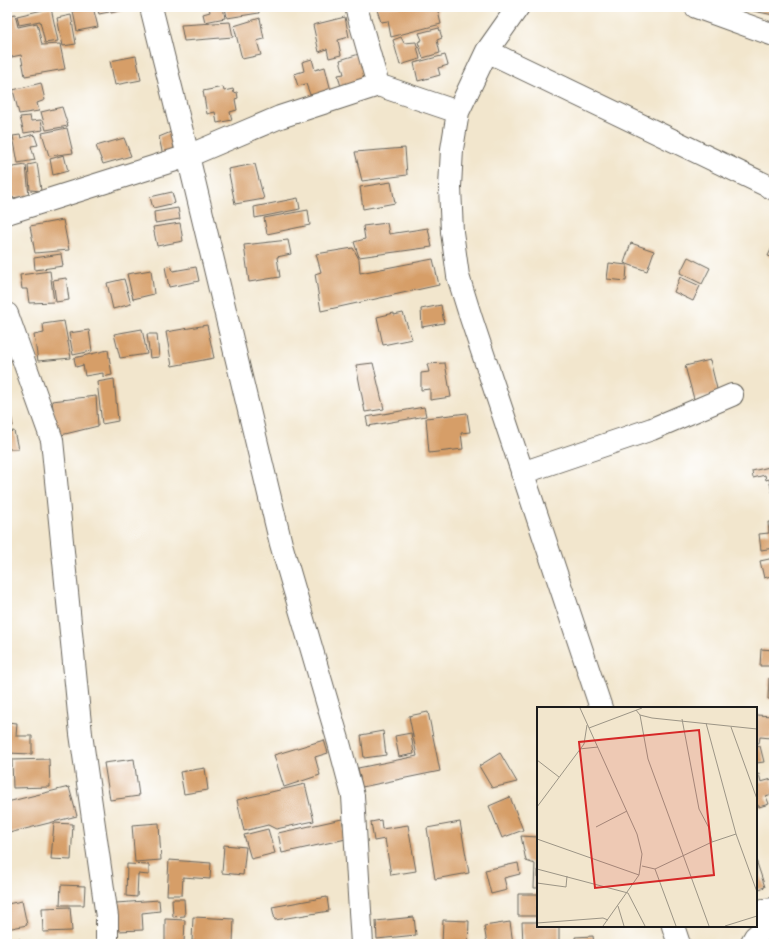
<svg xmlns="http://www.w3.org/2000/svg" width="781" height="951" font-family="'Shantell Sans',sans-serif">
  <style>
    .building { fill: #d69e67 }
    .lines { fill: none; stroke-linecap: round; stroke-linejoin: round }
    .minor-casing { stroke: #67635a; stroke-width: 24 }
    .minor { stroke: #fff; stroke-width: 22 }
    .inset-road { fill: none; stroke: #9c9586; stroke-width: 1 }
    .view { fill: #d62828; fill-opacity: 0.15; stroke: #d62828; stroke-width: 2 }
    .inset-edge { fill: none; stroke: #1c1c1c; stroke-width: 2 }
  </style>
  <rect width="100%" height="100%" fill="#fff"/>
  <filter id="ink" filterUnits="userSpaceOnUse"><feTurbulence type="fractalNoise" baseFrequency=".025" numOctaves="2"/><feDisplacementMap in="SourceGraphic" scale="8" xChannelSelector="R" yChannelSelector="G"/><feConvolveMatrix kernelMatrix="1 2 1 2 8 2 1 2 1" color-interpolation-filters="sRGB"/></filter>
  <filter id="wash" filterUnits="userSpaceOnUse"><feTurbulence type="fractalNoise" baseFrequency=".012" numOctaves="4" result="noise"/><feDisplacementMap in="SourceGraphic" scale="16" xChannelSelector="R" yChannelSelector="G"/><feGaussianBlur stdDeviation="0.9" result="paint"/><feColorMatrix in="noise" values="0 0 0 0 0 0 0 0 0 0 0 0 0 0 0 0 0 1.4 0 .05"/><feComposite in="paint" operator="in"/></filter>
  <g filter="url(#wash)">
    <rect width="100%" height="100%" fill="#f2e6cd"/>
    <g id="blocks">
      <path class="building" d="M72,7H93L98,27L77,31Z
        M97,7H108L109,12L99,14Z
        M110,7H127V9L111,13Z
        M209,7H223L225,18L205,22L203,14L210,12Z
        M225,7H258L259,13L227,18Z
        M376,7H437L441,24L391,37L388,21L381,22Z
        M754,7H774V15L753,11Z
        M51,8L58,41L45,43L40,21L19,25L17,16Z
        M15,14L18,27L37,23L42,45L60,44L65,69L25,76L21,55L7,58V16Z
        M71,15L76,44L63,46L57,18Z
        M345,17L349,37L338,40L341,55L329,58L327,49L319,52L313,25Z
        M260,18L264,39L257,41L261,55L242,59L234,26Z
        M230,22L233,37L184,41L181,25Z
        M439,28L442,38L437,40L440,53L423,58L418,42L422,40L419,33Z
        M401,37L404,43L416,42L420,59L400,65L393,40Z
        M359,54L365,80L341,87L338,75L344,74L340,60Z
        M445,55L448,65L438,68L440,75L418,81L414,63Z
        M136,56L141,80L115,85L110,61Z
        M312,59L315,70L325,67L331,91L311,97L306,84L298,86L294,74L304,71L302,62Z
        M41,83L45,100L37,103L39,111L19,114L13,90Z
        M223,87L224,91L233,89L234,93L237,92L238,98L235,99L237,110L230,112L232,120L217,123L215,112L207,114L203,91Z
        M62,107L68,126L46,130L41,112Z
        M30,116L31,121L41,120L43,130L24,133L20,117Z
        M67,128L73,153L49,156L42,133Z
        M171,132L175,153L163,156L159,137Z
        M34,134L38,145L31,146L35,160L18,163L13,136L20,135L21,138Z
        M124,138L131,156L103,164L96,146Z
        M405,148L407,175L362,181L355,152Z
        M64,155L68,171L53,175L50,159Z
        M37,163L40,183L41,191L30,190L28,165Z
        M255,164L264,199L235,204L228,169Z
        M26,165L29,196L11,198L7,179V168Z
        M391,182L395,203L363,209L360,187Z
        M172,192L175,203L153,208L150,197Z
        M298,198L300,209L255,218L254,207Z
        M178,208L180,219L155,223L154,212Z
        M308,210L310,225L267,234L264,218Z
        M63,220L69,250L35,253L30,226Z
        M180,223L183,241L157,246L153,227Z
        M387,223L389,234L428,228L432,247L359,257L354,242L365,239L363,226Z
        M288,240L291,254L277,257L280,277L249,282L244,245Z
        M631,243L654,251L647,271L624,263Z
        M774,243V258L768,256Z
        M353,248L359,259L360,273L433,259L439,285L321,311L315,274L321,272L316,254Z
        M61,254L63,266L35,270L34,258Z
        M688,257L710,268L702,284L680,273Z
        M609,263L627,265L626,281L607,279Z
        M171,265L173,271L196,267L199,281L169,287L165,267Z
        M151,270L154,294L133,299L127,274Z
        M50,271L54,302L29,303L27,289H22L20,275Z
        M680,277L700,286L693,301L674,292Z
        M66,278L69,300L56,302L53,280Z
        M124,279L131,304L113,309L107,283Z
        M441,305L444,323L422,327L421,309Z
        M394,313V315L403,313L412,339L383,345L377,317Z
        M64,321L71,358L38,361L34,335L44,333L43,324Z
        M207,325L214,358L172,366L166,332Z
        M142,329L147,354L120,358L114,334Z
        M89,330L92,351L73,355L69,333Z
        M147,334H157L159,357L150,358Z
        M108,350L112,375L103,377V373L85,376L83,365L76,367L74,358Z
        M710,360L718,393L694,399L685,366Z
        M373,363L384,409L365,412L356,365Z
        M445,363L451,397L430,400V389L421,390V373L429,372L427,364Z
        M114,379L118,421L102,424L97,382Z
        M96,396L98,426L57,436L52,401Z
        M424,407L426,416L368,426L366,417Z
        M7,409H10L13,426L7,427Z
        M467,413L470,432L461,433L463,449L429,453L426,418Z
        M14,431L18,449H7V432Z
        M774,466V491L772,492L769,479L766,480L765,475L753,478L752,471Z
        M768,522H774V548L761,550L759,534L769,533Z
        M774,558V575L764,578L760,561Z
        M761,649L774,650V661H771L770,666H760Z
        M769,678L774,679V699H768Z
        M428,712L440,771L362,787L358,768L417,756L409,716Z
        M756,715L773,716L774,719V732H771V738L760,737L759,743H756Z
        M7,722L17,723L16,736H32V754L7,753Z
        M383,731L386,755L364,758L361,735Z
        M411,733L414,754L399,757L395,736Z
        M324,740L328,753L315,757L320,775L284,787L274,755Z
        M760,746L764,762L756,763V747Z
        M500,753L517,782L492,788L479,766Z
        M49,759L50,787L13,788L12,760Z
        M134,759L139,796L110,800L104,763Z
        M205,768L208,790L184,794L180,772Z
        M759,774L761,782L772,779L774,787V793L766,796L769,804L759,807L758,805H756V775Z
        M305,784L314,821L276,829L268,825L244,831L237,800Z
        M69,787L77,816L9,833L7,823V802Z
        M510,797L523,830L502,838L489,806Z
        M342,819L346,839L282,853L278,833Z
        M381,820L382,829L408,825L416,871L391,875L385,839L374,841L371,822Z
        M460,822L469,873L435,879L427,828Z
        M54,823L73,824L71,860L51,859Z
        M159,823L161,860L135,862L132,825Z
        M268,829L275,853L251,859L244,835Z
        M521,836L538,837V888H534L535,864L526,861Z
        M224,845L246,847L243,875L222,873Z
        M169,860L211,863L210,879L183,877L182,895H167Z
        M756,860L765,887L756,890Z
        M518,863L520,874L504,878L507,890L491,894L485,870Z
        M127,864L149,865V875L138,874L137,897L126,896Z
        M61,885L85,886L84,905H60Z
        M518,894H538V916H518Z
        M327,897L329,911L275,920L272,907Z
        M172,899H184L185,916L173,917Z
        M159,900L160,911L142,913L143,930L118,931L116,903Z
        M22,901L27,925L7,929V904Z
        M70,907L72,931L43,932L42,908Z
        M193,917L234,919L233,943L192,941Z
        M414,917L416,935L377,939L376,921Z
        M165,919L185,920L184,943L165,942Z
        M443,920L469,921L468,944H442Z
        M510,922L513,944H487L484,926Z
        M522,922H538V926H559V944H523Z
        M593,936L594,944H576L575,937Z
        M20,939L21,944H7V940Z"/>
    </g>
  </g>
  <g filter="url(#ink)">
    <use href="#blocks" fill-opacity="0" stroke="#67635a" stroke-width="1"/>
    <g class="lines">
      <defs>
        <path id="minor" d="M151,7L188,156L281,544L339,743L353,796L362,944
          M356,7L378,85
          M518,7L487,51L458,112L452,149L450,187L452,232L458,276L471,318L601,708
          M696,7L774,35
          M487,51L774,189
          M7,213L188,156L280,117L378,85L458,112
          M7,314L52,440L81,734L107,917V944
          M522,473L652,429L732,395
          M756,911L774,909
          M673,926L679,944
          M751,944L755,937L774,920"/>
      </defs>
      <use href="#minor" class="minor-casing"/>
      <use href="#minor" class="minor"/>
    </g>
  </g>
  <g transform="translate(537 707)">
    <rect width="220" height="220" fill="#f2e6cd"/>
    <path class="inset-road" d="M43,1L100,127L105,147L102,168L66,219M99,3L103,8L115,11L220,22M103,8L111,52L172,219M145,12L162,102L172,121L175,135M169,16L199,127L220,185M194,20L220,92M52,21L105,1M42,42L61,40M0,53L22,70M0,100L47,37L50,18M59,120L90,104M0,132L102,168M105,159L118,162L175,135L199,127M0,162L91,186L108,219M118,162L139,219M0,176L29,180L30,169M81,199L87,219M0,216L66,211L71,213M188,219L220,209"/>
    <path class="view" d="M162,23L177,168L58,181L42,35Z"/>
    <rect width="220" height="220" class="inset-edge"/>
  </g>
  <rect width="781" height="951" fill="none" stroke="#fff" stroke-width="24"/>
</svg>
